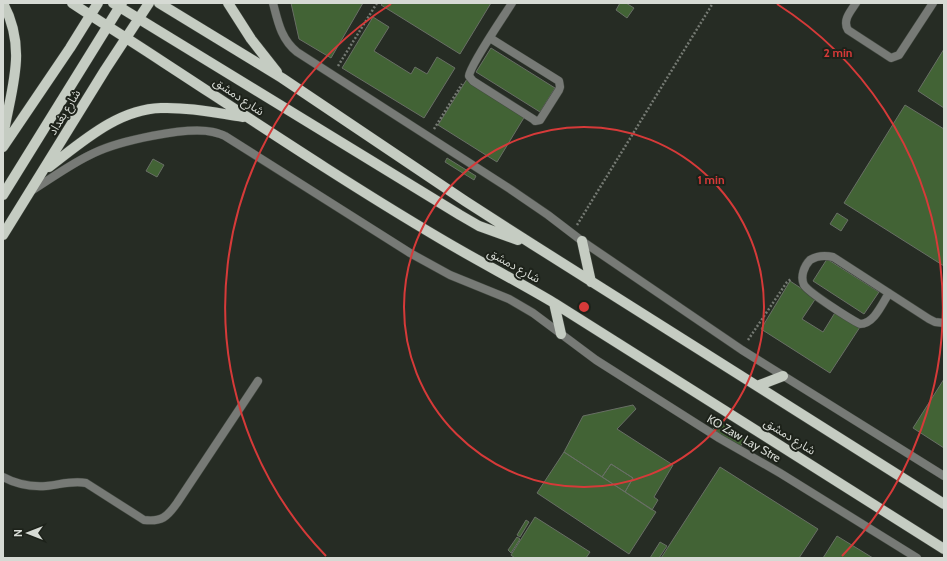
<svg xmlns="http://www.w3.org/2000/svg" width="947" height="561" font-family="Cabin,'Noto Sans Arabic',sans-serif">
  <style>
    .building { fill: #426335; stroke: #686f65 }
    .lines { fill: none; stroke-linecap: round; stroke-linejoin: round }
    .lane-casing { stroke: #424840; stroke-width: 9 }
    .street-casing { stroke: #424840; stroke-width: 9 }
    .primary-casing { stroke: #424840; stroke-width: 11 }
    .path { stroke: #757a73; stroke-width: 2.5; stroke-dasharray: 2 2; stroke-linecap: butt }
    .lane { stroke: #777a76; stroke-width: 8 }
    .street { stroke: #777a76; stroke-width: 8 }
    .primary { stroke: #c5ccc2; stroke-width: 10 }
    .ring { fill: none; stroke: #d63a39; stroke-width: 2 }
    .labels { text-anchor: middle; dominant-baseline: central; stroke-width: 4; stroke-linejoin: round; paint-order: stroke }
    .street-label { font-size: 12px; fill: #d6dad4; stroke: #1d221a }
    .centre { fill: #d63a39; stroke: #1d221a; stroke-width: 2 }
    .ring-label { font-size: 12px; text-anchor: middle; font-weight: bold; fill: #d63a39; stroke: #1d221a; stroke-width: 4; stroke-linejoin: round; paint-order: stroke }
  </style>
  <rect width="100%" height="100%" fill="#262c24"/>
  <path class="building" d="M291,3H363L331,58L299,39Z
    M383,3H491L460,54L381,5Z
    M620,3H626L634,8L627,18L616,10Z
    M373,17L389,27L374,51L411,74L415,67L427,74L437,57L455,68L424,118L342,68Z
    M491,48L555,88L540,112L476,72Z
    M944,49V108L918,91Z
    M467,79L525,116L497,162L438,125Z
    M905,105L944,129V266L844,203Z
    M447,158L476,176L474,180L445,162Z
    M153,159L164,165L157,177L146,171Z
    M837,213L848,220L841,231L830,224Z
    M827,259L879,292L864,314L813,281Z
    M790,281L816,298L802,319L823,332L836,311L860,327L830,373L761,329Z
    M944,379V448L913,428Z
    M633,405L636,409L617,429L673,465L654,497L658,500L652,510L625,492L633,478L611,464L602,477L564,452L583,416Z
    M719,421L745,439L740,447L713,429Z
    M564,452L656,512L629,554L537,493Z
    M611,464L633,478L625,492L602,477Z
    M720,467L818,529L799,558H661Z
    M535,517L590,552L586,558H515L511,555Z
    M526,520L529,522L520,537L517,535Z
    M837,536L873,558H823Z
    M517,537L520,539L511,553L508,550Z
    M660,542L667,546L659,558H650Z"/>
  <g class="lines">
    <defs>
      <path id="lane" d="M856,3C851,11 842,20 848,30L891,58L899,55L933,3
        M490,38L559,81L560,87L559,90L540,120L535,121L533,119L473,81L469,76C470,65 504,16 512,3
        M889,293C882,304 874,324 860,324C850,319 809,293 804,285C800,277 804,266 810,260C818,255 825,255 833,257L929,319L935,322L944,323
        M3,477C16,484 31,487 46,486C59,485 72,480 86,483L144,520C162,522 167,517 177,503L258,381"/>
      <path id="street" d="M273,3C278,22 281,39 297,52L510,189L548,215L582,241L742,350L944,476
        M31,191C52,178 72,163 94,153C119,141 186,126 213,132C217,133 221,134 225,136L410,253L450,275L509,299L533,313L596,360L719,438L780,473L917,558"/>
      <path id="primary" d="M72,3C102,23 133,42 163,62C255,122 346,183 441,239C478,261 517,281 554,303L944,549
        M113,3L460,215L479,226L518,240
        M159,3L282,78L465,201L532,244L944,504
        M228,3L251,39L277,72
        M3,137C11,88 28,50 3,3
        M3,147L70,48L98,3
        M49,167C82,142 118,109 161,108C189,107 216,113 243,117
        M3,195L122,3
        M3,235L105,70L149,3
        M582,241L591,282
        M554,303L561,334
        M757,386L783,376"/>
    </defs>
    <use href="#lane" class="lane-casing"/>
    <use href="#street" class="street-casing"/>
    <use href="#primary" class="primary-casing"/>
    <path class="path" d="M338,66L377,3
      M434,129L462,84
      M577,225L713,3
      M748,340L787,282L791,279"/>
    <use href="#lane" class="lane"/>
    <use href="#street" class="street"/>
    <use href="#primary" class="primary"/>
  </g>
  <g class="ring">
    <circle cx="584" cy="307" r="180"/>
    <path d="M326 556A359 359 0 0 1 391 4M777 4A359 359 0 0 1 842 556"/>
  </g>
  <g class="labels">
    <g class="street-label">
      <text transform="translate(239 96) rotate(34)">شارع دمشق</text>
      <text transform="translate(64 112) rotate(-59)">شارع بغداد</text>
      <text transform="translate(514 265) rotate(29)">شارع دمشق</text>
      <text transform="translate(790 436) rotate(32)">شارع دمشق</text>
      <text transform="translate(744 438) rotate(30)">KO Zaw Lay Stre</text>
    </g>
  </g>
  <circle cx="584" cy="307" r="6" class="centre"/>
  <g class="ring-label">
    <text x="838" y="57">2 min</text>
    <text x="711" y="184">1 min</text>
  </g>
  <rect width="947" height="561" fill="none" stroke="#d6dad4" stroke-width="8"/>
  <g transform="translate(28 533) rotate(270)" stroke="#1d221a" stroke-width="3" paint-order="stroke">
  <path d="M0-3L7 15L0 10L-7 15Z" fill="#d6dad4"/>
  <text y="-6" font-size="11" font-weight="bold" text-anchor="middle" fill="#d6dad4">N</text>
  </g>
</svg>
